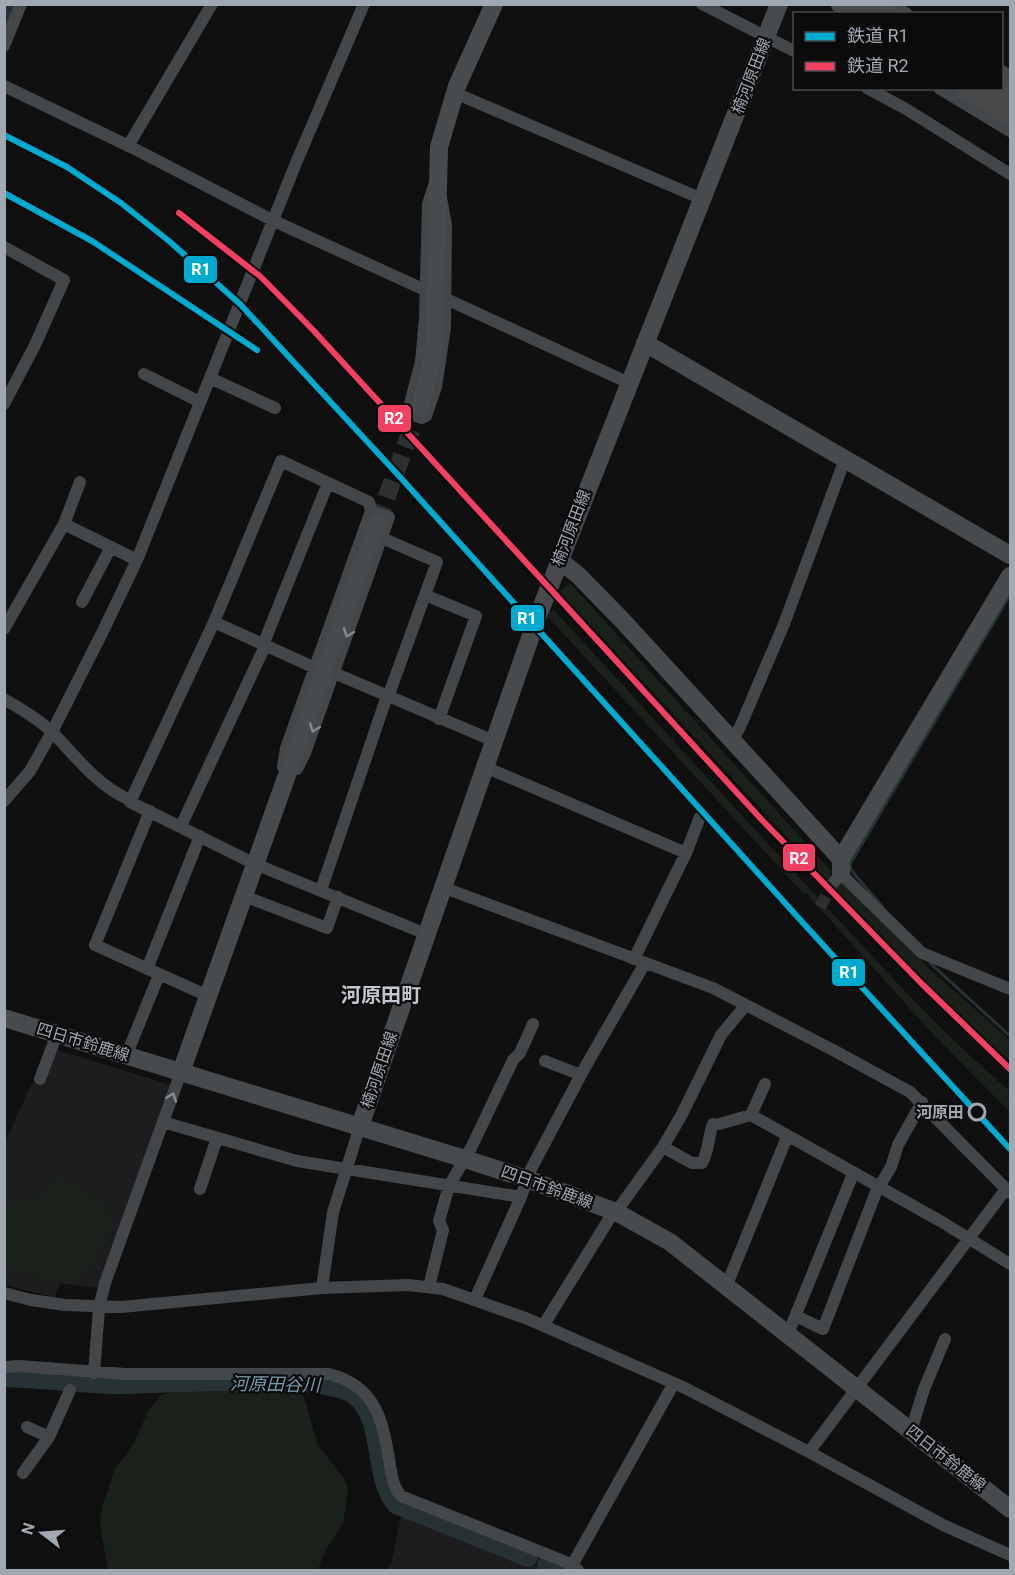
<svg xmlns="http://www.w3.org/2000/svg" width="1015" height="1575" font-family="Roboto,'Noto Sans JP',sans-serif">
  <style>
    .built { fill: #1d1d1f }
    .green { fill: #1a211a }
    .lines { fill: none; stroke-linecap: round; stroke-linejoin: round }
    .stream { stroke: #273235; stroke-width: 3 }
    .river { stroke: #273235; stroke-width: 20 }
    .street-tunnel { stroke: #2d2f30; stroke-width: 12; stroke-dasharray: 12 6; stroke-linecap: butt }
    .secondary-tunnel { stroke: #2d2f30; stroke-width: 18; stroke-dasharray: 18 9; stroke-linecap: butt }
    .street { stroke: #444749; stroke-width: 12 }
    .secondary { stroke: #484b4d; stroke-width: 18 }
    .highway { stroke: #47494a; stroke-width: 22 }
    .rail-1-casing { stroke: #0b0b0c; stroke-width: 10 }
    .rail-2-casing { stroke: #0b0b0c; stroke-width: 10 }
    .rail-1 { stroke: #00a9ce; stroke-width: 6 }
    .rail-2 { stroke: #f24062; stroke-width: 6 }
    .oneway { stroke: #848c92 }
    .stop-dot { fill: #0b0b0c; stroke: #a0a9b2; stroke-width: 3 }
    .labels { text-anchor: middle; dominant-baseline: central; stroke-width: 4.5; stroke-linejoin: round; paint-order: stroke }
    .street-label { font-size: 16px; fill: #a0a9b2; stroke: #0b0b0c }
    .stop-label { font-size: 16px; font-weight: bold; fill: #a0a9b2; stroke: #0b0b0c; text-anchor: end }
    .water-label { font-size: 18px; font-style: italic; fill: #769eaf; stroke: #0b0b0c }
    .quarter-label { font-size: 20px; font-weight: bold; fill: #c1c7ce; stroke: #0b0b0c }
    .line-badge { stroke: #0b0b0c; stroke-width: 2 }
    .badge-label { font-size: 16px; text-anchor: middle; font-weight: bold; fill: #fff }
  </style>
  <rect width="100%" height="100%" fill="#101010"/>
  <path class="built" d="M57,1050L171,1085L97,1288L60,1283L55,1298L5,1285V1142L32,1083L40,1085Z
    M402,1513L411,1515L480,1542L547,1570H387L391,1564Z"/>
  <path class="green" d="M570,583L831,871L830,875L835,880H840L934,973L1010,1040V1061L928,986L833,887L559,591Z
    M553,609C644,708 733,807 824,904C884,969 943,1035 1010,1091V1112L930,1031L817,905L806,893L804,894L547,616Z
    M57,1175L105,1202L113,1220L101,1253L76,1279L52,1281L5,1269V1203L21,1199L36,1202L40,1190Z
    M268,1380L291,1387L304,1397L318,1445L345,1480L348,1489L343,1523L324,1553L318,1570H108L100,1524L102,1507L115,1469L133,1445L148,1411L162,1394Z"/>
  <g class="lines">
    <path class="stream" d="M883,907L855,875L851,870L850,864L1010,595
      M930,963L1010,1036"/>
    <path class="river" d="M4,26L13,4
      M4,1377C41,1378 78,1383 114,1384C163,1385 321,1370 355,1395C386,1419 372,1473 396,1504L528,1557
      M547,1565L560,1570"/>
    <path class="street-tunnel" d="M820,907L834,882"/>
    <path class="secondary-tunnel" d="M377,523L420,407"/>
    <path class="street" d="M702,4L794,51
      M892,4L907,14
      M4,46L21,4
      M1002,71L1010,76
      M4,86L133,148L274,221L425,290
      M867,88L906,109L1010,174
      M939,88L1010,131
      M455,93L702,199
      M128,146L212,4
      M437,176L446,225L445,327L436,387L426,416L422,418L409,414L408,411L421,362L425,318L428,204Z
      M4,247L64,280L35,345L4,404
      M444,298L629,383
      M144,374L200,402
      M210,378L275,408
      M64,524L137,560
      M382,538L437,562L425,595L476,616L439,719
      M82,602L111,547
      M214,622L315,668
      M4,629L64,524L80,482
      M263,645L328,483
      M334,673L494,741
      M388,697L425,595
      M4,699C21,709 40,720 54,734C78,759 98,786 130,800
      M732,741L740,727L784,624L845,459
      M283,767L286,748L371,511
      M485,767L686,853
      M297,769L305,753L389,517L371,511L369,502L281,461L214,622L130,802L255,864L426,934
      M4,801L30,771L52,732L104,629L137,560L296,163L364,4
      M150,811L95,945L208,996
      M181,826L265,646
      M834,882L841,874L922,953L1010,989
      M442,887L713,988L833,1050L910,1092L1010,1193
      M321,890L387,696
      M244,896L327,928L338,897
      M634,959L686,853L700,817
      M147,969L200,836
      M126,1056L159,975
      M545,1061L581,1075
      M40,1079L57,1034
      M751,1115L765,1084
      M163,1122L297,1161L521,1197L530,1171L584,1069L645,963
      M719,1124L751,1115L942,1222L1010,1264
      M663,1147L692,1163H702C709,1151 708,1137 713,1124
      M879,1187L891,1167L898,1145L922,1102
      M200,1189L217,1138
      M616,1212L663,1147L681,1116L721,1035L745,1006
      M429,1287L443,1230L439,1221L449,1186L472,1146L513,1060L520,1053L533,1024
      M726,1287L787,1137
      M322,1288L333,1212L360,1126
      M4,1293L31,1300L65,1305L121,1307L322,1288L408,1285L443,1289L528,1319L685,1388L809,1452L943,1525L1010,1555
      M475,1299L521,1197
      M796,1316L823,1329L878,1187
      M543,1326L614,1211
      M788,1334L853,1174
      M4,1367L19,1366L125,1374H329C377,1386 383,1422 390,1465C392,1476 393,1487 401,1496L566,1562L578,1570
      M94,1373L99,1308L105,1283L181,1072
      M27,1427L49,1437
      M911,1431L924,1389L945,1339
      M809,1452L1006,1189
      M23,1473L49,1437L70,1390
      M573,1570L575,1560L674,1383"/>
    <path class="secondary" d="M645,343L1010,555
      M420,407L434,351L439,147L457,86L494,4
      M559,560L578,575L622,620L841,859V874
      M841,859L1010,576
      M4,1018L465,1159L527,1179L616,1212L670,1242L1010,1509
      M181,1072L377,523
      M360,1126L536,621L779,4"/>
    <path class="highway" d="M842,4L855,14
      M873,4L886,14
      M966,88L1010,114
      M1000,88L1010,94"/>
    <defs>
      <path id="rail-1" d="M4,135L67,167L121,203L169,241L240,304L400,477L804,924L1010,1149
        M4,193L92,241L257,350"/>
      <path id="rail-2" d="M179,213L261,277L314,331L761,819L922,984L1010,1069"/>
    </defs>
    <use href="#rail-1" class="rail-1-casing"/>
    <use href="#rail-2" class="rail-2-casing"/>
    <use href="#rail-1" class="rail-1"/>
    <use href="#rail-2" class="rail-2"/>
  </g>
  <defs><path id="oneway-chevron" d="M-2-3.5L2.5 0L-2 3.5" fill="none" stroke-width="1.6" stroke-linecap="round" stroke-linejoin="round" transform="scale(1.5)"/></defs>
  <g class="oneway">
    <use href="#oneway-chevron" transform="translate(348 633) rotate(110)"/>
    <use href="#oneway-chevron" transform="translate(314 728) rotate(110)"/>
    <use href="#oneway-chevron" transform="translate(172 1097) rotate(-70)"/>
  </g>
  <circle class="stop-dot" cx="977" cy="1112" r="8"/>
  <g class="labels">
    <g class="street-label">
      <text transform="translate(751 76) rotate(-69)">楠河原田線</text>
      <text transform="translate(571 528) rotate(-69)">楠河原田線</text>
      <text transform="translate(83 1042) rotate(17)">四日市鈴鹿線</text>
      <text transform="translate(379 1070) rotate(-71)">楠河原田線</text>
      <text transform="translate(547 1187) rotate(20)">四日市鈴鹿線</text>
      <text transform="translate(946 1458) rotate(38)">四日市鈴鹿線</text>
    </g>
    <g class="stop-label">
      <text x="964" y="1112">河原田</text>
    </g>
    <g class="water-label">
      <text transform="translate(275 1384) rotate(1)">河原田谷川</text>
    </g>
    <g class="quarter-label">
      <text x="381" y="995">河原田町</text>
    </g>
  </g>
  <g class="line-badge">
    <rect x="183" y="255" width="35" height="29" rx="6" fill="#00a9ce"/>
    <rect x="377" y="404" width="35" height="29" rx="6" fill="#f24062"/>
    <rect x="510" y="604" width="35" height="28" rx="6" fill="#00a9ce"/>
    <rect x="782" y="843" width="34" height="29" rx="6" fill="#f24062"/>
    <rect x="831" y="958" width="35" height="29" rx="6" fill="#00a9ce"/>
  </g>
  <g class="badge-label">
    <text x="201" y="275">R1</text>
    <text x="394" y="424">R2</text>
    <text x="527" y="624">R1</text>
    <text x="799" y="864">R2</text>
    <text x="849" y="978">R1</text>
  </g>
  <rect width="1015" height="1575" fill="none" stroke="#a0a9b2" stroke-width="12"/>
  <rect x="793" y="12" width="210" height="78" fill="#0b0b0c" stroke="#474a4e" stroke-width="1.5"/>
  <rect x="805" y="32" width="30" height="9" fill="#00a9ce" stroke="#474a4e" stroke-width="1.5"/>
  <text x="847" y="42" font-size="18" fill="#a0a9b2">鉄道 R1</text>
  <rect x="805" y="62" width="30" height="9" fill="#f24062" stroke="#474a4e" stroke-width="1.5"/>
  <text x="847" y="72" font-size="18" fill="#a0a9b2">鉄道 R2</text>
  <g transform="translate(42 1533) rotate(287)" stroke="#0b0b0c" stroke-width="4.5" paint-order="stroke">
  <path d="M0-4.5L10 22L0 15L-10 22Z" fill="#a0a9b2"/>
  <text y="-9" font-size="16" font-weight="bold" text-anchor="middle" fill="#a0a9b2">N</text>
  </g>
</svg>
